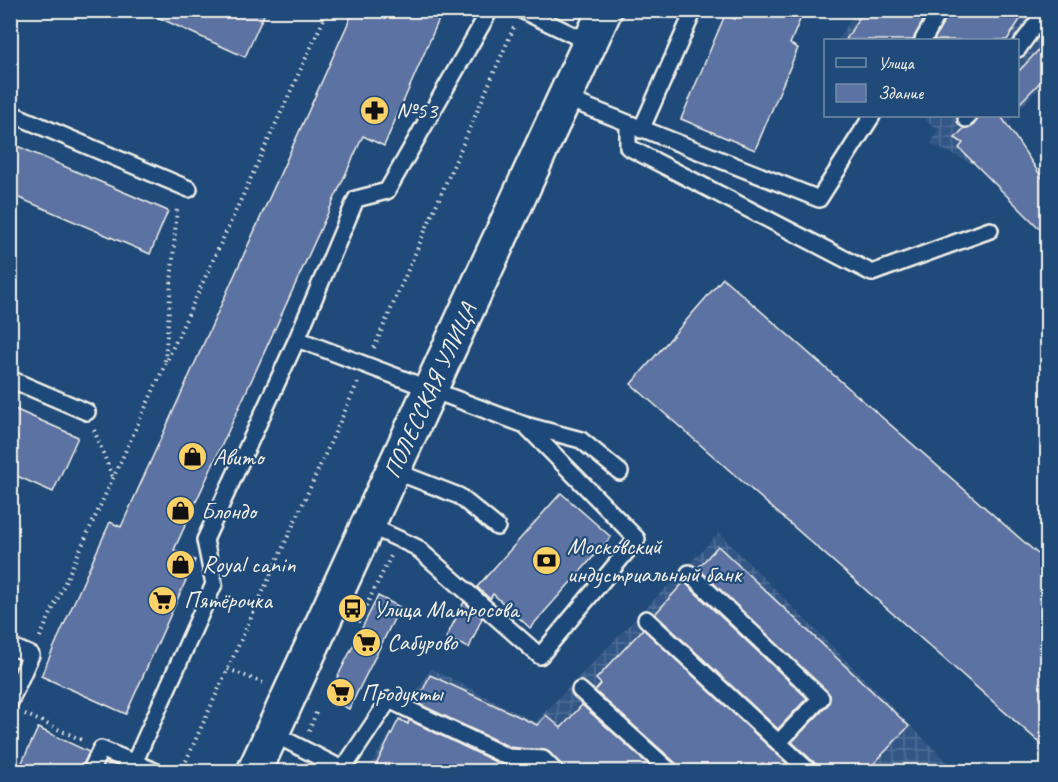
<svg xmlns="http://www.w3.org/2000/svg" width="1058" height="782" font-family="Caveat,sans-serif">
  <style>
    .industrial { fill: url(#industrial-grid) }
    .building { fill: #5c72a2; stroke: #f4f1e8; stroke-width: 1.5 }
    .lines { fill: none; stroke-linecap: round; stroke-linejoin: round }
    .service-casing { stroke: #f4f1e8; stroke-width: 20 }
    .tertiary-casing { stroke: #f4f1e8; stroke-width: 38 }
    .path { stroke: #f4f1e8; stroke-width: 4; stroke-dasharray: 1.5 4.5; stroke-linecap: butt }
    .service { stroke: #1f4a7a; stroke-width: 15 }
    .tertiary { stroke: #1f4a7a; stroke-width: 33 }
    .labels { text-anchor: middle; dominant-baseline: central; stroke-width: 4.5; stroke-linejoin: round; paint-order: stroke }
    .poi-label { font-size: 24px; fill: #f4f1e8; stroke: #1f4a7a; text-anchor: start }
    .street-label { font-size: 24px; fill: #f4f1e8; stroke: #1f4a7a }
  </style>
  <defs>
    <pattern id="industrial-grid" width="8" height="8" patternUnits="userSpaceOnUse" patternTransform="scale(1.5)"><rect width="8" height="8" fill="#315686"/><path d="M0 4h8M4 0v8" fill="none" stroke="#4f6f97"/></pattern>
  </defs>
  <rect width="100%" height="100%" fill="#1f4a7a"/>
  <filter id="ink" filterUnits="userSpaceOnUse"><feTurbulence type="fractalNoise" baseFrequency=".0167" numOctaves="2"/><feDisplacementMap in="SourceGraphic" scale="12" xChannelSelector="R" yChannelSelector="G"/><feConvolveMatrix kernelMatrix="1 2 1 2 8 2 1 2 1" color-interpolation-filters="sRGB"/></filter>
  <g filter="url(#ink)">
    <path class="industrial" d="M856,11H1047V79L1018,111V40H838Z
      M920,116H1013L975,165L931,144L938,129Z
      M719,533L956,771L366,772L431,668L535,722Z"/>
    <path class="building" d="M142,10H266L245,57Z
      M354,10H443L384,146L363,136L174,550L195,560L126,714L41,676L110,522L121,527Z
      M738,10H804L790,44L798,48L755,150L681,119L725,15L735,19Z
      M863,10H929L913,40H846Z
      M950,10H1026L1007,40H934Z
      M1047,41V75L1017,106V73Z
      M978,116H1001L1047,185V236L959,148L963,143L955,138L964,128L973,126Z
      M10,143L168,211L150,254L10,194Z
      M723,278L1047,562V749L631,384Z
      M10,407L78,437L53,492L10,473Z
      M561,493L611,537L530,628L493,594L490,599L477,587Z
      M718,546L909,726L867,771H819L817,765L792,742L828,705L830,695L698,568Z
      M684,582L807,698L778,729L655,614Z
      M378,596L400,607L349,709L327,698Z
      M464,602L482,618L469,648L446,638Z
      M643,629L795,771H680L678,765L595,691L601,684L596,679Z
      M430,675L537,725L546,715L561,728L582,705L656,771H566L549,752L510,747L417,703Z
      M399,719L408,724L409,720L504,766L539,769L542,771H373Z
      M38,728L89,752L80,771H18Z
      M106,762L130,771H101Z"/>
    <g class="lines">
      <defs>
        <path id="service" d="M521,10L590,43
          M923,40L940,10
          M1018,49L1046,10
          M565,98L819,199L872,116
          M10,113L189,189
          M966,119L969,116
          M628,125V147L872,273L990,230
          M641,130L694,10
          M297,339L525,425L581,440L620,472
          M10,379L87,412
          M392,470L459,496L497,527
          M368,525L416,547L540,656L637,539L525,425
          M689,573L821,698L779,742
          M646,619L810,772
          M10,646L31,655L10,702
          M580,690L671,772
          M272,733L348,772
          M135,761L214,584L205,540L297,339L356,199L387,191L490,10
          M343,769L389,700L508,757L543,759L556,772
          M90,772L101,749L157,772"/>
        <g id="tertiary">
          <path id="s1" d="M254,772L605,10"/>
        </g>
      </defs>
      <use href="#service" class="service-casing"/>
      <use href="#tertiary" class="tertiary-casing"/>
      <path class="path" d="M374,348L514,27
        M165,361L177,207
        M94,430L113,478
        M358,622L391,556
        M40,637L328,10
        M228,669L263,683
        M25,714L84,741
        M309,731L317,710
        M181,772L358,382"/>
      <use href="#service" class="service"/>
      <use href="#tertiary" class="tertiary"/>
    </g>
  </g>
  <defs>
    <symbol id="pharmacy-disc" viewBox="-11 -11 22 22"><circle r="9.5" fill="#ffd166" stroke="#1f4a7a"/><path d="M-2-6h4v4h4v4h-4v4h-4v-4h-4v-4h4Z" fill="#111"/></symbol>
    <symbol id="shop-disc" viewBox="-11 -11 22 22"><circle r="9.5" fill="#ffd166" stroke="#1f4a7a"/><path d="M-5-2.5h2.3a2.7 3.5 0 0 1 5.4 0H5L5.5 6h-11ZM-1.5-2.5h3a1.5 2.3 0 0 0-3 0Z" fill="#111"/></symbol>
    <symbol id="bank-disc" viewBox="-11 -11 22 22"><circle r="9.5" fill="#ffd166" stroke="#1f4a7a"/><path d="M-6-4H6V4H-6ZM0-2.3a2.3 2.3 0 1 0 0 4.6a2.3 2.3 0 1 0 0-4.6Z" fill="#111"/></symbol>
    <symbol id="supermarket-disc" viewBox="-11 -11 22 22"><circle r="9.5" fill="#ffd166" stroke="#1f4a7a"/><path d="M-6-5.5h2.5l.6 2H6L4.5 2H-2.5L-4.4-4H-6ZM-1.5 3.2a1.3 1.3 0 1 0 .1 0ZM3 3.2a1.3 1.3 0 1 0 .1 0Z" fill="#111"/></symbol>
    <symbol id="bus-disc" viewBox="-11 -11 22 22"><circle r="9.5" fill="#ffd166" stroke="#1f4a7a"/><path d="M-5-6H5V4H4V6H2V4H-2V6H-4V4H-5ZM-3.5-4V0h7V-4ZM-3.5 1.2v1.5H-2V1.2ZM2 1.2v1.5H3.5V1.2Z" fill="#111"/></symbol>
  </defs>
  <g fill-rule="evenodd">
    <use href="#pharmacy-disc" x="358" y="94" width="33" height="33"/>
    <use href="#shop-disc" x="176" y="440" width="33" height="33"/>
    <use href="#shop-disc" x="164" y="494" width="33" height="33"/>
    <use href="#bank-disc" x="530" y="544" width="33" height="33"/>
    <use href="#shop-disc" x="164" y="548" width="33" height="33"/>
    <use href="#supermarket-disc" x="146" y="584" width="33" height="33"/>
    <use href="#bus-disc" x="336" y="592" width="33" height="33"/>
    <use href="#supermarket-disc" x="350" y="626" width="33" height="33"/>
    <use href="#supermarket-disc" x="324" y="676" width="33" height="33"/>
  </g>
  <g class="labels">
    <g class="poi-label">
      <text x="396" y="110">№53</text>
      <text x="213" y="457">Авито</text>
      <text x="201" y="511">Блондо</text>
      <text x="567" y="546">Московский<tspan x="567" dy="28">индустриальный банк</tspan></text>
      <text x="202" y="564">Royal canin</text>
      <text x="184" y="600">Пятёрочка</text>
      <text x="373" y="609">Улица Матросова</text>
      <text x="387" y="642">Сабурово</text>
      <text x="361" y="693">Продукты</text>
    </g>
    <g class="street-label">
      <text stroke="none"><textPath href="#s1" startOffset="420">ПОЛЕССКАЯ УЛИЦА</textPath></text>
    </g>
  </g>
  <rect width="1058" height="782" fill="none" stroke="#1f4a7a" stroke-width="36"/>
  <rect x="18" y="18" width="1022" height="746" fill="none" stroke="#f4f1e8" stroke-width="2" filter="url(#ink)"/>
  <rect x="824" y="39" width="195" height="78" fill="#1f4a7a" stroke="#748da6" stroke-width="1.5"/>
  <rect x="836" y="58" width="30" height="9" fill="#1f4a7a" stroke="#748da6" stroke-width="1.5"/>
  <text x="878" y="69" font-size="18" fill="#f4f1e8">Улица</text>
  <rect x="836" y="84" width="30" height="18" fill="#5c72a2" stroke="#748da6" stroke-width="1.5"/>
  <text x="878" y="99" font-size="18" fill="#f4f1e8">Здание</text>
</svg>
